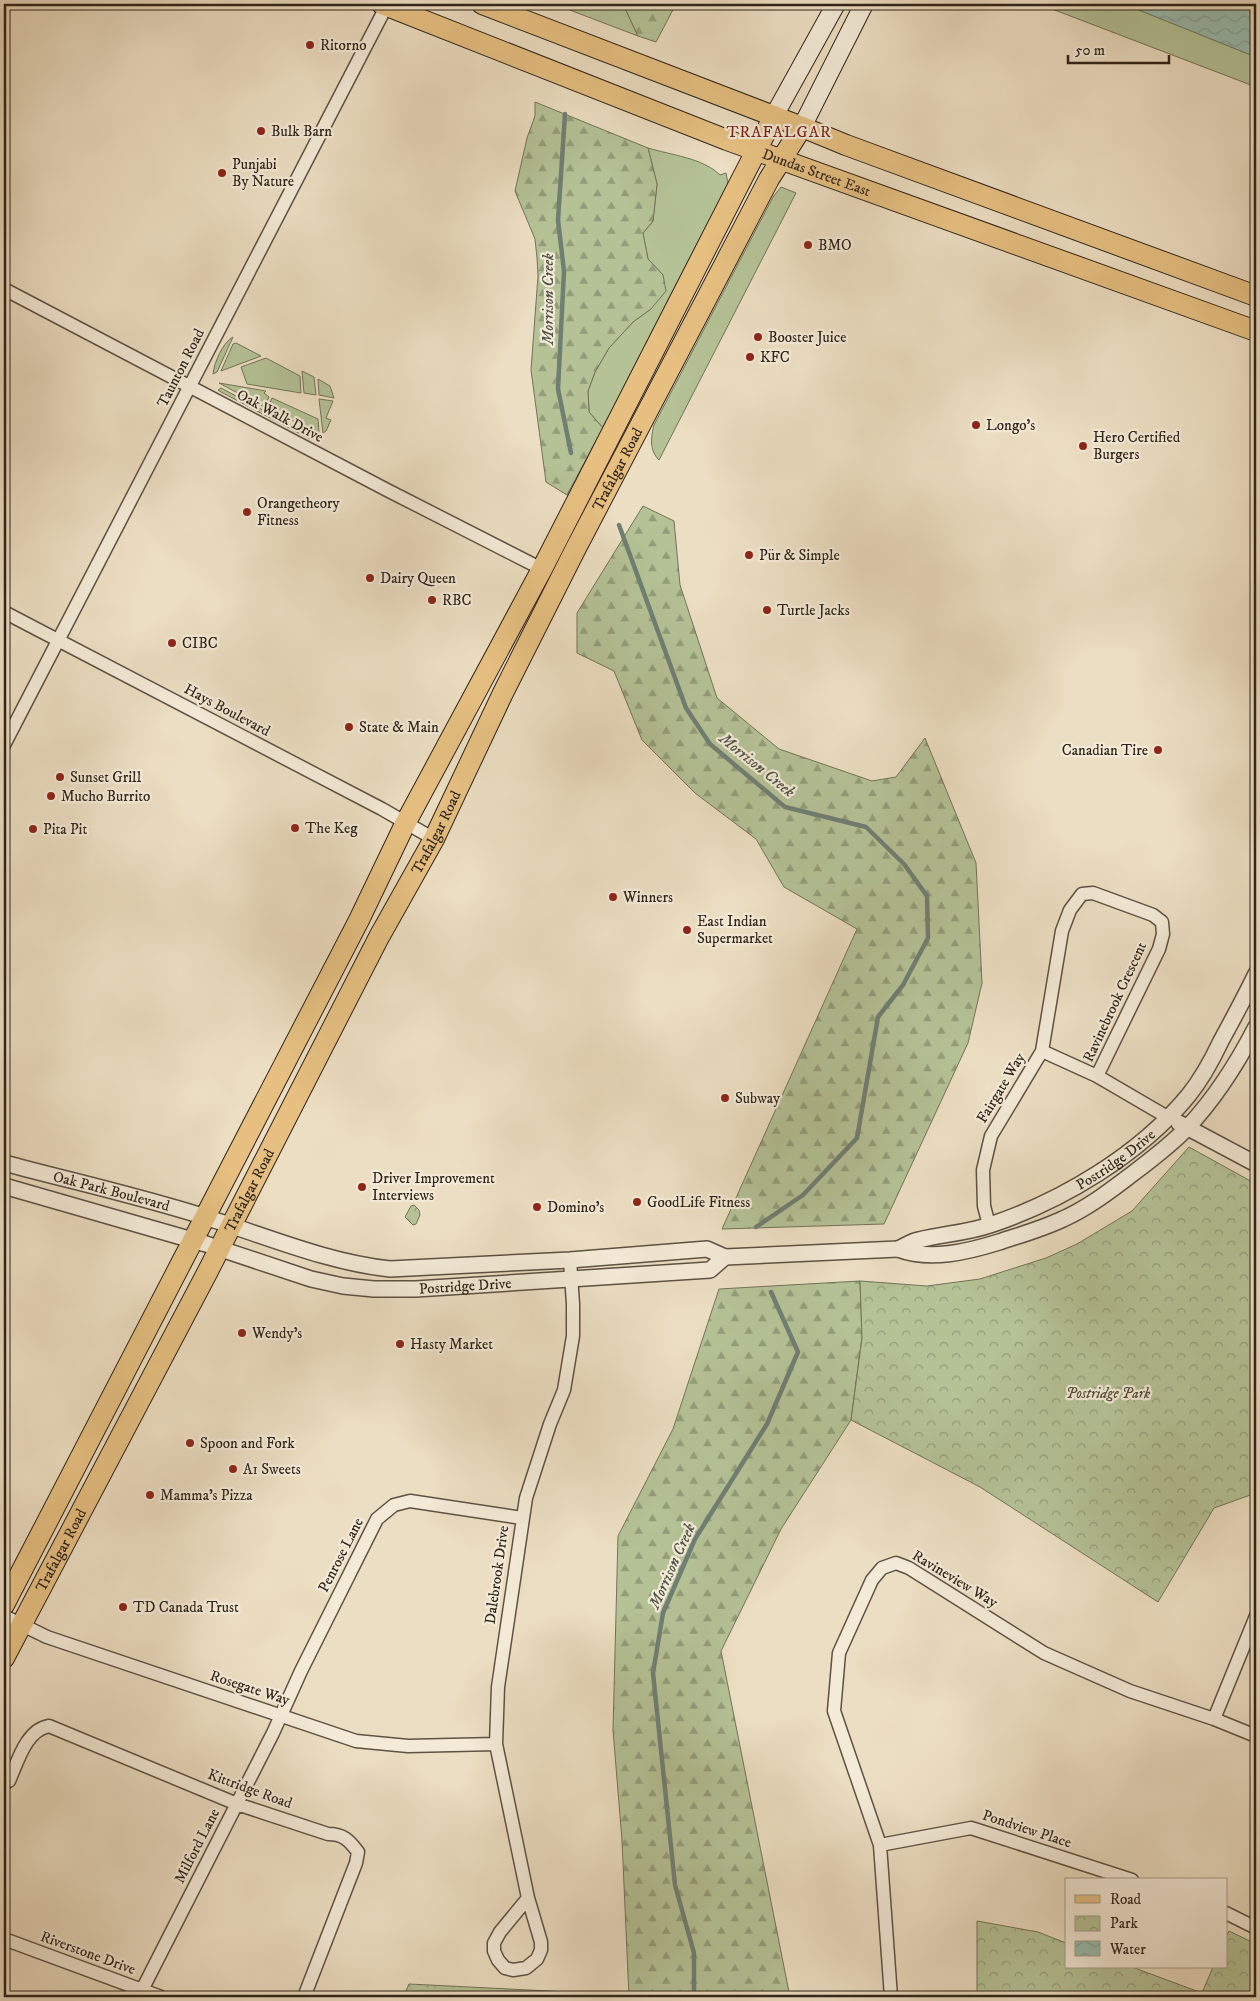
<svg xmlns="http://www.w3.org/2000/svg" width="1260" height="2001" font-family="'IM FELL DW Pica',serif">
  <style>
    .grass { fill: #b4c296; stroke: #727358 }
    .forest { fill: url(#forest-firs); stroke: #727358 }
    .park { fill: url(#park-crowns); stroke: #727358 }
    .water { fill: url(#water-waves); stroke: #6f7f74 }
    .lines { fill: none; stroke-linecap: round; stroke-linejoin: round }
    .stream { stroke: #6f7f74; stroke-width: 4.5 }
    .minor-casing { stroke: #5e5243; stroke-width: 15 }
    .tertiary-casing { stroke: #5e5243; stroke-width: 18 }
    .secondary-casing { stroke: #2f2419; stroke-width: 20 }
    .primary-casing { stroke: #2f2419; stroke-width: 22 }
    .minor { stroke: #f3ead7; stroke-width: 12 }
    .tertiary { stroke: #f3ead7; stroke-width: 15 }
    .secondary { stroke: #f3ead7; stroke-width: 18 }
    .primary { stroke: #e6bf81; stroke-width: 20 }
    .poi-dot { fill: #8f2418; stroke: #f3ead7; stroke-width: 2 }
    .labels { text-anchor: middle; dominant-baseline: central; stroke-width: 4.5; stroke-linejoin: round; paint-order: stroke }
    .poi-label { font-size: 15px; fill: #2f2419; stroke: #f3ead7; text-anchor: start }
    .street-label { font-size: 15px; fill: #2f2419; stroke: #f3ead7 }
    .park-label { font-size: 15px; font-style: italic; fill: #504c38; stroke: #f3ead7 }
    .neighbourhood-label { font-size: 16px; letter-spacing: 1px; fill: #7a1f14; stroke: #f3ead7 }
    .water-label { font-size: 16px; font-style: italic; fill: #4f5246; stroke: #f3ead7 }
  </style>
  <defs>
    <pattern id="forest-firs" width="22" height="20" patternUnits="userSpaceOnUse" patternTransform="scale(1.25)"><rect width="22" height="20" fill="#b4c296"/><path d="M5 1l3.5 6h-7zM16 11l3.5 6h-7z" fill="#939d7a"/></pattern>
    <pattern id="park-crowns" width="20" height="18" patternUnits="userSpaceOnUse" patternTransform="scale(1.25)"><rect width="20" height="18" fill="#b4c296"/><path d="M2 6a3 3 0 1 1 6 0M12 15a3 3 0 1 1 6 0" fill="none" stroke="#939d7a"/></pattern>
    <pattern id="water-waves" width="16" height="10" patternUnits="userSpaceOnUse" patternTransform="scale(1.25)"><rect width="16" height="10" fill="#99bcb0"/><path d="M0 5q4-4 8 0t8 0" fill="none" stroke="#84a197"/></pattern>
  </defs>
  <rect width="100%" height="100%" fill="#ecdec2"/>
  <filter id="stains"><feTurbulence type="fractalNoise" baseFrequency=".004" numOctaves="4"/><feColorMatrix values="0 0 0 0 .2 0 0 0 0 .09 0 0 0 0 .02 0 0 0 .5 -.17"/></filter>
  <radialGradient id="worn" r=".72"><stop offset=".6" stop-color="#630" stop-opacity="0"/><stop offset="1" stop-color="#630" stop-opacity=".3"/></radialGradient>
  <path class="grass" d="M554,4H623L638,36Z
    M1039,4H1124L1256,57V87Z
    M648,148C671,155 703,158 720,175L726,173L728,183L725,196L603,428L589,412L588,391L595,372L609,348L633,322L651,309L663,275L648,259L643,233L653,221L657,184Z
    M781,187L796,193L659,460C649,450 651,437 654,425L773,197Z
    M233,337L217,372L213,374C214,363 223,342 233,337Z
    M236,343L261,356L221,371L233,344Z
    M266,358L300,376L301,393L247,384L241,367Z
    M302,371L314,377L316,395L304,393Z
    M318,379L330,386L334,398L319,395Z
    M219,383L266,391L264,393L269,397L264,407Z
    M221,388L312,436L314,439H310L221,392L218,390Z
    M272,398L318,419L319,433L267,409Z
    M319,399L333,401L326,418L331,420L326,431L323,433Z"/>
  <path class="forest" d="M623,4H676L656,42L638,36Z
    M535,102L648,148L657,184L653,221L643,233L648,259L663,275L666,291L651,309L633,322L609,348L595,372L588,391L589,412L603,428L567,495L546,482L531,370L538,276L537,258L535,239L515,191L527,138L535,116Z
    M643,506L674,521L680,585L717,698L779,749L872,781L896,777L925,738L976,863L982,983L968,1043L884,1224L722,1229L857,929L784,887L756,839L695,793L642,740L614,671L577,653V613Z
    M860,1281L862,1337L851,1420L781,1529L721,1651L790,1997H629L622,1840L613,1730L618,1536L673,1429L719,1289Z"/>
  <path class="park" d="M1189,1147L1256,1184V1493L1214,1508L1158,1602L980,1487L851,1420L862,1338L860,1281L927,1286L980,1279L1046,1258L1077,1244L1132,1211Z
    M414,1205L419,1210L420,1215L416,1224L413,1225L405,1217L411,1206Z
    M977,1921L1038,1932L1066,1943V1967H1132L1202,1993L1213,1967H1226V1937L1229,1931L1256,1944V1997H977Z
    M409,1984L629,1995V1997H403Z"/>
  <path class="water" d="M1124,4H1256V57Z"/>
  <g class="lines">
    <path class="stream" d="M565,114L558,220L564,271L558,389L571,453
      M619,525L686,708L710,744L785,807L866,827L904,864L927,896L928,938L903,985L878,1017L857,1138L803,1195L756,1227
      M694,1997V1953L675,1885L653,1673L663,1613L695,1539L767,1424L798,1352L771,1292"/>
    <defs>
      <path id="minor" d="M4,289L387,490L542,569
        M4,612L382,809L434,839
        M4,745L387,5
        M1042,1051L1097,1076L1169,1118
        M989,1225L984,1206L983,1170L991,1136L1042,1051L1062,931L1070,910L1082,894L1093,893L1153,915L1162,922L1163,934L1159,949L1097,1076
        M4,1616L47,1637L356,1741L408,1746L496,1744
        M1214,1719L1256,1616
        M9,1781C18,1761 26,1730 49,1726L237,1804L328,1834C343,1834 349,1840 358,1852L356,1863L304,1997
        M880,1845L971,1828L1132,1880
        M528,1898L500,1932L494,1943V1951L498,1960L505,1968L513,1970L526,1968L537,1959L541,1950V1942L528,1898L496,1744L498,1687L526,1498L550,1424L564,1390L573,1336V1304L570,1260
        M1226,1913L1256,1928
        M4,1939L161,1997
        M142,1990L273,1733L301,1671L377,1519L394,1505L410,1501L522,1518
        M891,1997L880,1845L834,1711L839,1653L872,1580L882,1568L896,1563L909,1568L1044,1653L1130,1691L1214,1719L1256,1736"/>
      <g id="tertiary">
        <path d="M1179,1123L1256,1164"/>
        <path id="s1" d="M4,1163C71,1181 139,1196 205,1217C266,1236 326,1262 390,1269L570,1260L707,1249L725,1257L898,1249C905,1246 912,1241 919,1240C942,1234 967,1233 990,1225C1062,1201 1139,1155 1188,1096C1201,1080 1212,1060 1221,1041C1233,1019 1245,997 1256,974"/>
        <path id="s2" d="M4,1186L206,1244L311,1279L343,1286L374,1289H416L710,1270L725,1257"/>
        <path d="M898,1249C930,1261 967,1252 999,1242C1020,1235 1042,1229 1063,1219C1086,1209 1107,1193 1127,1178C1148,1162 1170,1146 1188,1127C1215,1098 1238,1062 1256,1027"/>
      </g>
      <path id="secondary" d="M774,116L836,4
        M802,127L864,4"/>
      <g id="primary">
        <path id="s3" d="M382,4L727,140L1256,331"/>
        <path d="M482,4L802,127L846,145L1256,296"/>
        <path d="M4,1605L359,920L406,822L542,569L774,116"/>
        <path id="s4" d="M4,1658L208,1271L379,937L434,839L503,693L575,550L769,179L802,127"/>
      </g>
    </defs>
    <use href="#minor" class="minor-casing"/>
    <use href="#tertiary" class="tertiary-casing"/>
    <use href="#secondary" class="secondary-casing"/>
    <use href="#primary" class="primary-casing"/>
    <use href="#minor" class="minor"/>
    <use href="#tertiary" class="tertiary"/>
    <use href="#secondary" class="secondary"/>
    <use href="#primary" class="primary"/>
  </g>
  <g class="poi-dot">
    <circle cx="310" cy="45" r="5"/>
    <circle cx="261" cy="131" r="5"/>
    <circle cx="222" cy="173" r="5"/>
    <circle cx="808" cy="245" r="5"/>
    <circle cx="758" cy="337" r="5"/>
    <circle cx="750" cy="357" r="5"/>
    <circle cx="976" cy="425" r="5"/>
    <circle cx="1083" cy="446" r="5"/>
    <circle cx="247" cy="512" r="5"/>
    <circle cx="749" cy="555" r="5"/>
    <circle cx="370" cy="578" r="5"/>
    <circle cx="432" cy="600" r="5"/>
    <circle cx="767" cy="610" r="5"/>
    <circle cx="172" cy="643" r="5"/>
    <circle cx="349" cy="727" r="5"/>
    <circle cx="1158" cy="750" r="5"/>
    <circle cx="60" cy="777" r="5"/>
    <circle cx="51" cy="796" r="5"/>
    <circle cx="295" cy="828" r="5"/>
    <circle cx="33" cy="829" r="5"/>
    <circle cx="613" cy="897" r="5"/>
    <circle cx="687" cy="930" r="5"/>
    <circle cx="725" cy="1098" r="5"/>
    <circle cx="362" cy="1187" r="5"/>
    <circle cx="637" cy="1202" r="5"/>
    <circle cx="537" cy="1207" r="5"/>
    <circle cx="242" cy="1333" r="5"/>
    <circle cx="400" cy="1344" r="5"/>
    <circle cx="190" cy="1443" r="5"/>
    <circle cx="233" cy="1469" r="5"/>
    <circle cx="150" cy="1495" r="5"/>
    <circle cx="123" cy="1607" r="5"/>
  </g>
  <g class="labels">
    <g class="poi-label">
      <text x="320" y="45">Ritorno</text>
      <text x="271" y="131">Bulk Barn</text>
      <text x="232" y="164">Punjabi<tspan x="232" dy="17">By Nature</tspan></text>
      <text x="818" y="245">BMO</text>
      <text x="768" y="337">Booster Juice</text>
      <text x="760" y="357">KFC</text>
      <text x="986" y="425">Longo's</text>
      <text x="1093" y="437">Hero Certified<tspan x="1093" dy="17">Burgers</tspan></text>
      <text x="257" y="503">Orangetheory<tspan x="257" dy="17">Fitness</tspan></text>
      <text x="759" y="555">Pür &amp; Simple</text>
      <text x="380" y="578">Dairy Queen</text>
      <text x="442" y="600">RBC</text>
      <text x="777" y="610">Turtle Jacks</text>
      <text x="182" y="643">CIBC</text>
      <text x="359" y="727">State &amp; Main</text>
      <text x="1148" y="750" text-anchor="end">Canadian Tire</text>
      <text x="70" y="777">Sunset Grill</text>
      <text x="61" y="796">Mucho Burrito</text>
      <text x="305" y="828">The Keg</text>
      <text x="43" y="829">Pita Pit</text>
      <text x="623" y="897">Winners</text>
      <text x="697" y="921">East Indian<tspan x="697" dy="17">Supermarket</tspan></text>
      <text x="735" y="1098">Subway</text>
      <text x="372" y="1178">Driver Improvement<tspan x="372" dy="17">Interviews</tspan></text>
      <text x="647" y="1202">GoodLife Fitness</text>
      <text x="547" y="1207">Domino's</text>
      <text x="252" y="1333">Wendy's</text>
      <text x="410" y="1344">Hasty Market</text>
      <text x="200" y="1443">Spoon and Fork</text>
      <text x="243" y="1469">A1 Sweets</text>
      <text x="160" y="1495">Mamma's Pizza</text>
      <text x="133" y="1607">TD Canada Trust</text>
    </g>
    <g class="street-label">
      <text stroke="none"><textPath href="#s3" startOffset="466">Dundas Street East</textPath></text>
      <text transform="translate(181 368) rotate(-63)">Taunton Road</text>
      <text transform="translate(280 416) rotate(28)">Oak Walk Drive</text>
      <text stroke="none"><textPath href="#s4" startOffset="1338">Trafalgar Road</textPath></text>
      <text transform="translate(227 710) rotate(28)">Hays Boulevard</text>
      <text stroke="none"><textPath href="#s4" startOffset="932">Trafalgar Road</textPath></text>
      <text transform="translate(1115 1002) rotate(-65)">Ravinebrook Crescent</text>
      <text transform="translate(1001 1088) rotate(-59)">Fairgate Way</text>
      <text stroke="none"><textPath href="#s1" startOffset="1149">Postridge Drive</textPath></text>
      <text stroke="none"><textPath href="#s4" startOffset="528">Trafalgar Road</textPath></text>
      <text stroke="none"><textPath href="#s1" startOffset="111">Oak Park Boulevard</textPath></text>
      <text stroke="none"><textPath href="#s2" startOffset="476">Postridge Drive</textPath></text>
      <text stroke="none"><textPath href="#s4" startOffset="122">Trafalgar Road</textPath></text>
      <text transform="translate(341 1555) rotate(-63)">Penrose Lane</text>
      <text transform="translate(497 1575) rotate(-82)">Dalebrook Drive</text>
      <text transform="translate(955 1579) rotate(31)">Ravineview Way</text>
      <text transform="translate(250 1688) rotate(18)">Rosegate Way</text>
      <text transform="translate(250 1789) rotate(20)">Kittridge Road</text>
      <text transform="translate(1027 1829) rotate(18)">Pondview Place</text>
      <text transform="translate(197 1846) rotate(-63)">Milford Lane</text>
      <text transform="translate(88 1953) rotate(20)">Riverstone Drive</text>
    </g>
    <g class="park-label">
      <text x="1108" y="1393">Postridge Park</text>
    </g>
    <g class="neighbourhood-label">
      <text x="779" y="132">TRAFALGAR</text>
    </g>
    <g class="water-label">
      <text transform="translate(548 299) rotate(-90)">Morrison Creek</text>
      <text transform="translate(757 765) rotate(39)">Morrison Creek</text>
      <text transform="translate(672 1566) rotate(-66)">Morrison Creek</text>
    </g>
  </g>
  <rect width="1260" height="2001" fill="none" stroke="#ecdec2" stroke-width="20"/>
  <rect x="5" y="5" width="1250" height="1991" fill="none" stroke="#2f2419" stroke-width="2.5"/>
  <rect x="10" y="10" width="1240" height="1981" fill="none" stroke="#2f2419"/>
  <rect x="1065" y="1878" width="162" height="90" fill="#f3ead7" stroke="#a59b8b"/>
  <rect x="1075" y="1895" width="25" height="8" fill="#e6bf81" stroke="#a59b8b"/>
  <text x="1110" y="1904" font-size="15" fill="#2f2419">Road</text>
  <rect x="1075" y="1916" width="25" height="15" fill="url(#park-crowns)" stroke="#a59b8b"/>
  <text x="1110" y="1928" font-size="15" fill="#2f2419">Park</text>
  <rect x="1075" y="1941" width="25" height="15" fill="url(#water-waves)" stroke="#a59b8b"/>
  <text x="1110" y="1954" font-size="15" fill="#2f2419">Water</text>
  <path d="M1068 55v8h101v-8" fill="none" stroke="#2f2419" stroke-width="2.5"/>
  <text x="1075" y="55" font-size="15" fill="#2f2419" stroke="#f3ead7" stroke-width="4" paint-order="stroke">50 m</text>
  <rect width="100%" height="100%" filter="url(#stains)"/>
  <rect width="100%" height="100%" fill="url(#worn)"/>
</svg>
